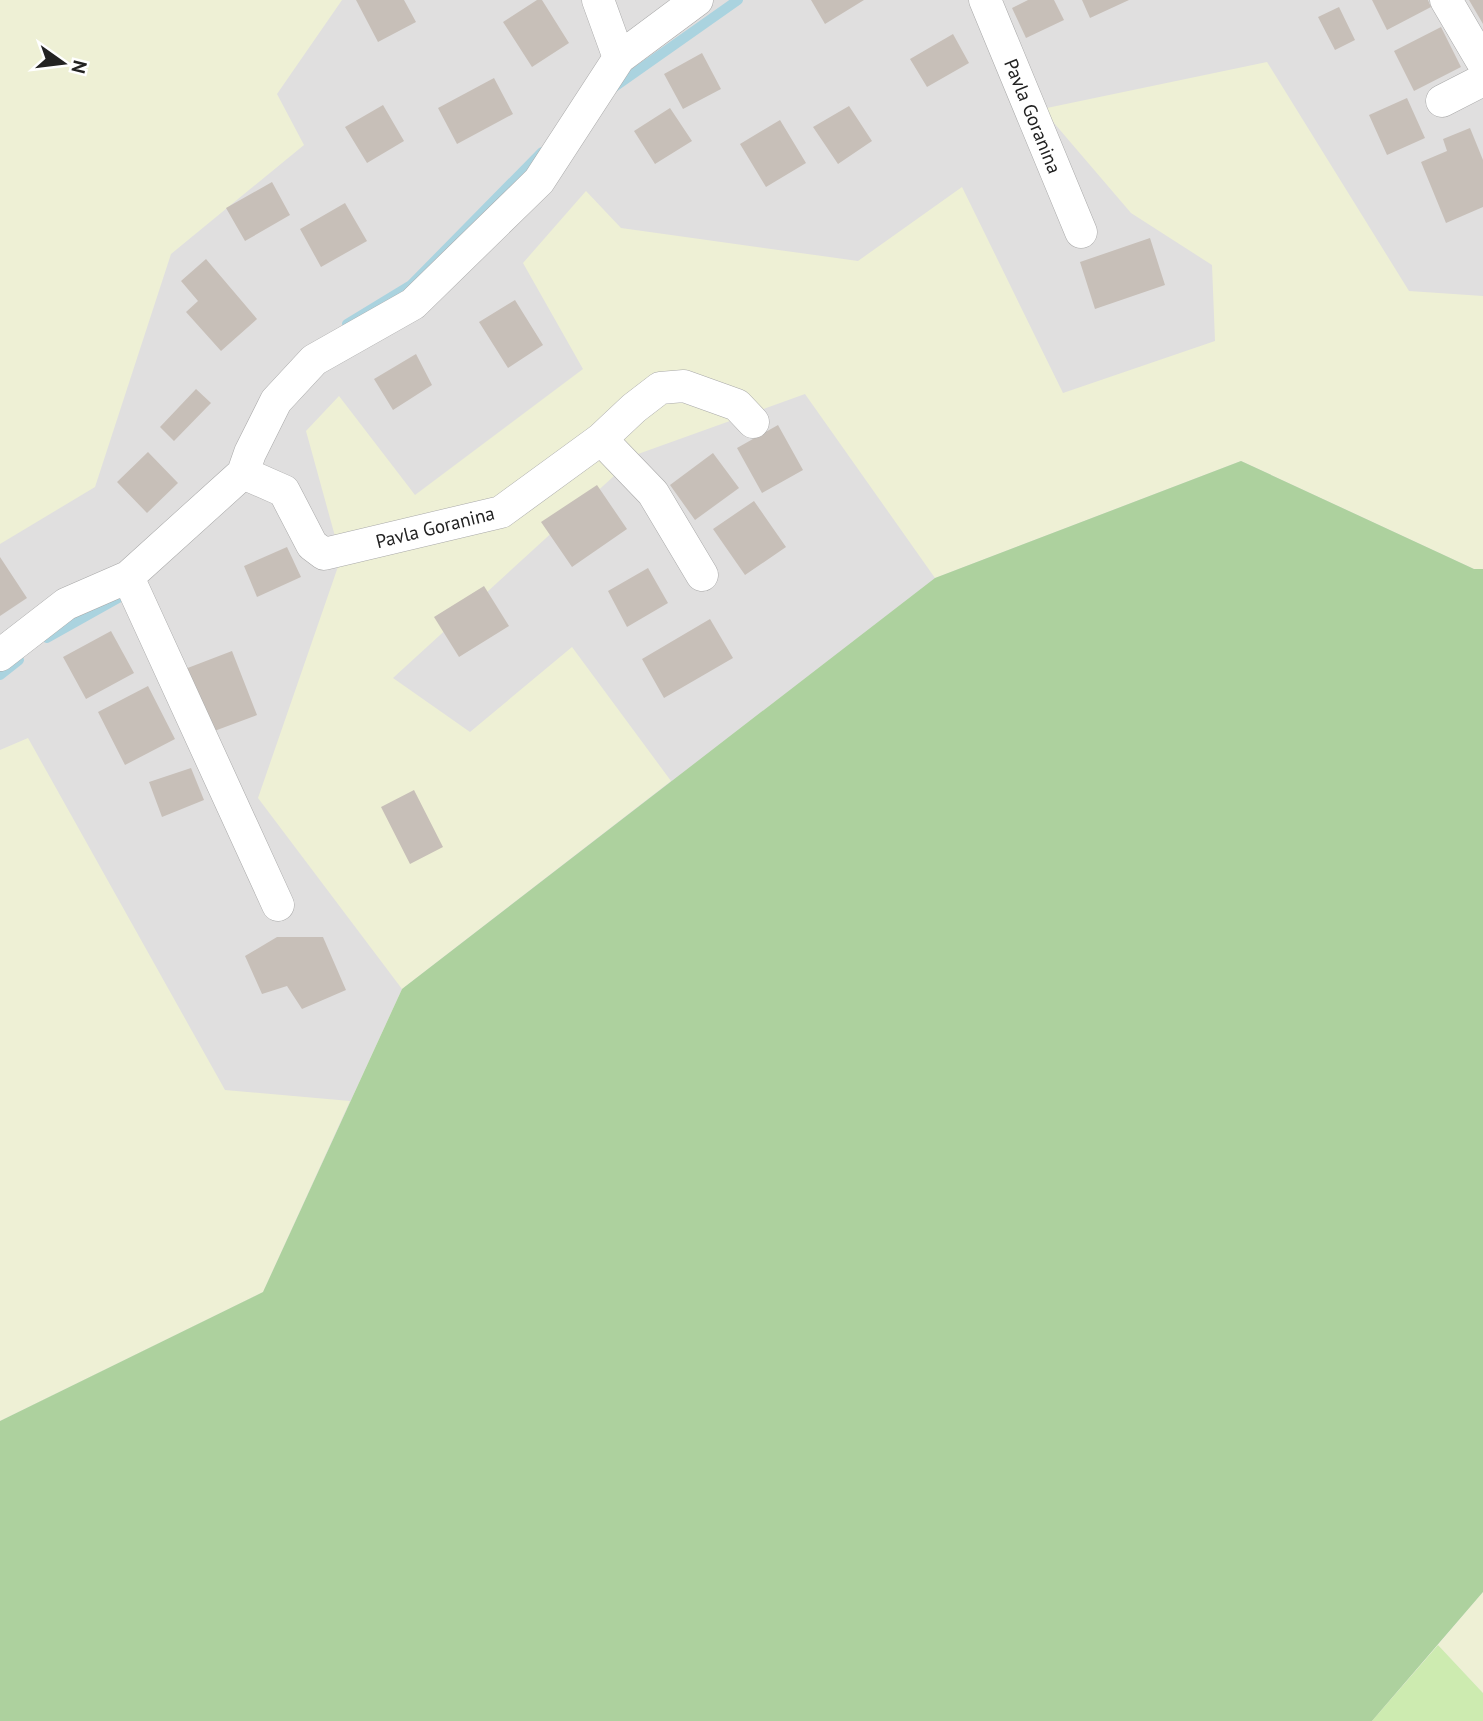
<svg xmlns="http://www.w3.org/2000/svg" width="1483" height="1721" font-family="'PT Sans',sans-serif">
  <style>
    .residential { fill: #e0dfdf }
    .farmland { fill: #eef0d5 }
    .grass { fill: #cdebb0 }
    .forest { fill: #add19e }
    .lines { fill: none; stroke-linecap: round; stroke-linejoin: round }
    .stream { stroke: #aad3df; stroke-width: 10 }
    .building { fill: #c7bfb8 }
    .minor-casing { stroke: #a9a9a9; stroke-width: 33 }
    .minor { stroke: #fff; stroke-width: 32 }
    .labels { text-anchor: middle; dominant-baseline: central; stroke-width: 5; stroke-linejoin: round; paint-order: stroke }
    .street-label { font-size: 19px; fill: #222; stroke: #fff }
  </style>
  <rect width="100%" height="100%" fill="#f2efe9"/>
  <path class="residential" d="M0,0H1483V569H1474L402,989L263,1292L0,1421Z"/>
  <path class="farmland" d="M0,0H342L277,94L304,145L171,254L95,487L0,544Z
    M1267,62L1409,291L1483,296V569H1474L1241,461L935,578L805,394L638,454L393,678L470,732L572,647L671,781L402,989L258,798L341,558L306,431L339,396L415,495L583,369L523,263L586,191L621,228L858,261L962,187L1063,393L1215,341L1212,265L1131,213L1042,109Z
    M28,738L225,1090L350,1101L263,1292L0,1421V750Z
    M1483,1592V1693L1438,1645Z"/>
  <path class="grass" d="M1438,1645L1483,1693V1721H1372Z"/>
  <path class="forest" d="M1241,461L1474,569H1483V1592L1372,1721H0V1421L263,1292L402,989L935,578Z"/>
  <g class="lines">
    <path class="stream" d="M613,88L738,0
      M347,324L411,285L542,152
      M47,638L122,596
      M0,675L19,660"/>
  </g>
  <path class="building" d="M356,0H404L416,22L378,42Z
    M537,0H542L569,43L532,67L503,22Z
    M811,0H864L825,24Z
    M1028,0H1054L1064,20L1026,38L1012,8Z
    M1082,0H1129L1090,18Z
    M1372,0H1428L1431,7L1387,30Z
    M1469,0H1483V24Z
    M1339,7L1355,40L1335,50L1318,17Z
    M1441,27L1461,67L1414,91L1394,51Z
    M953,34L969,63L927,87L910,59Z
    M702,53L721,89L683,109L664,74Z
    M494,78L513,114L457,144L438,108Z
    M1407,98L1425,138L1387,155L1369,115Z
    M383,105L404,141L367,163L345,127Z
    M849,106L872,141L838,164L813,127Z
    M670,108L692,141L655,164L634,131Z
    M780,120L806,163L766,187L740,144Z
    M1470,128L1483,160V207L1446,223L1421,162L1447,151L1443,139Z
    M272,182L290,215L245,241L226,208Z
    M345,203L367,241L321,267L300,229Z
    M1150,238L1165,285L1095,309L1080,262Z
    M206,259L257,319L221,351L186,312L198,301L181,281Z
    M515,300L543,345L508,368L479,322Z
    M416,354L432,385L393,410L374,379Z
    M196,389L211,403L174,441L160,427Z
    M778,425L803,470L762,493L737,448Z
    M148,452L178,483L147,513L117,482Z
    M713,453L739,488L695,520L670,485Z
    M597,485L627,529L572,567L541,522Z
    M754,501L786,547L745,575L713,529Z
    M287,547L301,577L257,597L244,566Z
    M0,557L27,598L0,616Z
    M648,568L668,603L627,627L608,591Z
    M484,586L509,626L459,657L434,617Z
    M710,619L733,658L664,698L642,659Z
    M111,631L134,673L86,699L63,657Z
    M232,651L257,715L209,733L185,669Z
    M148,686L175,739L125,765L98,712Z
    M191,768L204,800L162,817L149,782Z
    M414,790L443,847L410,864L381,807Z
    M277,937H323L346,990L302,1009L287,986L262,994L245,956Z"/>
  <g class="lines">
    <defs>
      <path id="minor" d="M598,0L619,58
        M985,0L1081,232
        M1446,0L1483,63
        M1442,101L1483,80
        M601,439L634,408L660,388L684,386L737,405L753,422
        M243,473L284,491L312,545L324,554L501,512L601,439L653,493L702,575
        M128,577L278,905
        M0,655L66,604L128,577L243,473L250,453L276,401L314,360L413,304L539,181L619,58L697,0"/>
    </defs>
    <use href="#minor" class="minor-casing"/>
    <use href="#minor" class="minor"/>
  </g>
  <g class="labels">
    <g class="street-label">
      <text transform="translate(1033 116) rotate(68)">Pavla Goranina</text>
      <text transform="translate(435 527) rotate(-14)">Pavla Goranina</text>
    </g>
  </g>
  <g transform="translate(63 63) rotate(104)" stroke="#ffffff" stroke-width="5" paint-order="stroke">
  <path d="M0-5L12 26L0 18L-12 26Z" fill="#222222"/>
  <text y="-10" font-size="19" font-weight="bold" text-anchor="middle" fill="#222222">N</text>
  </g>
</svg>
